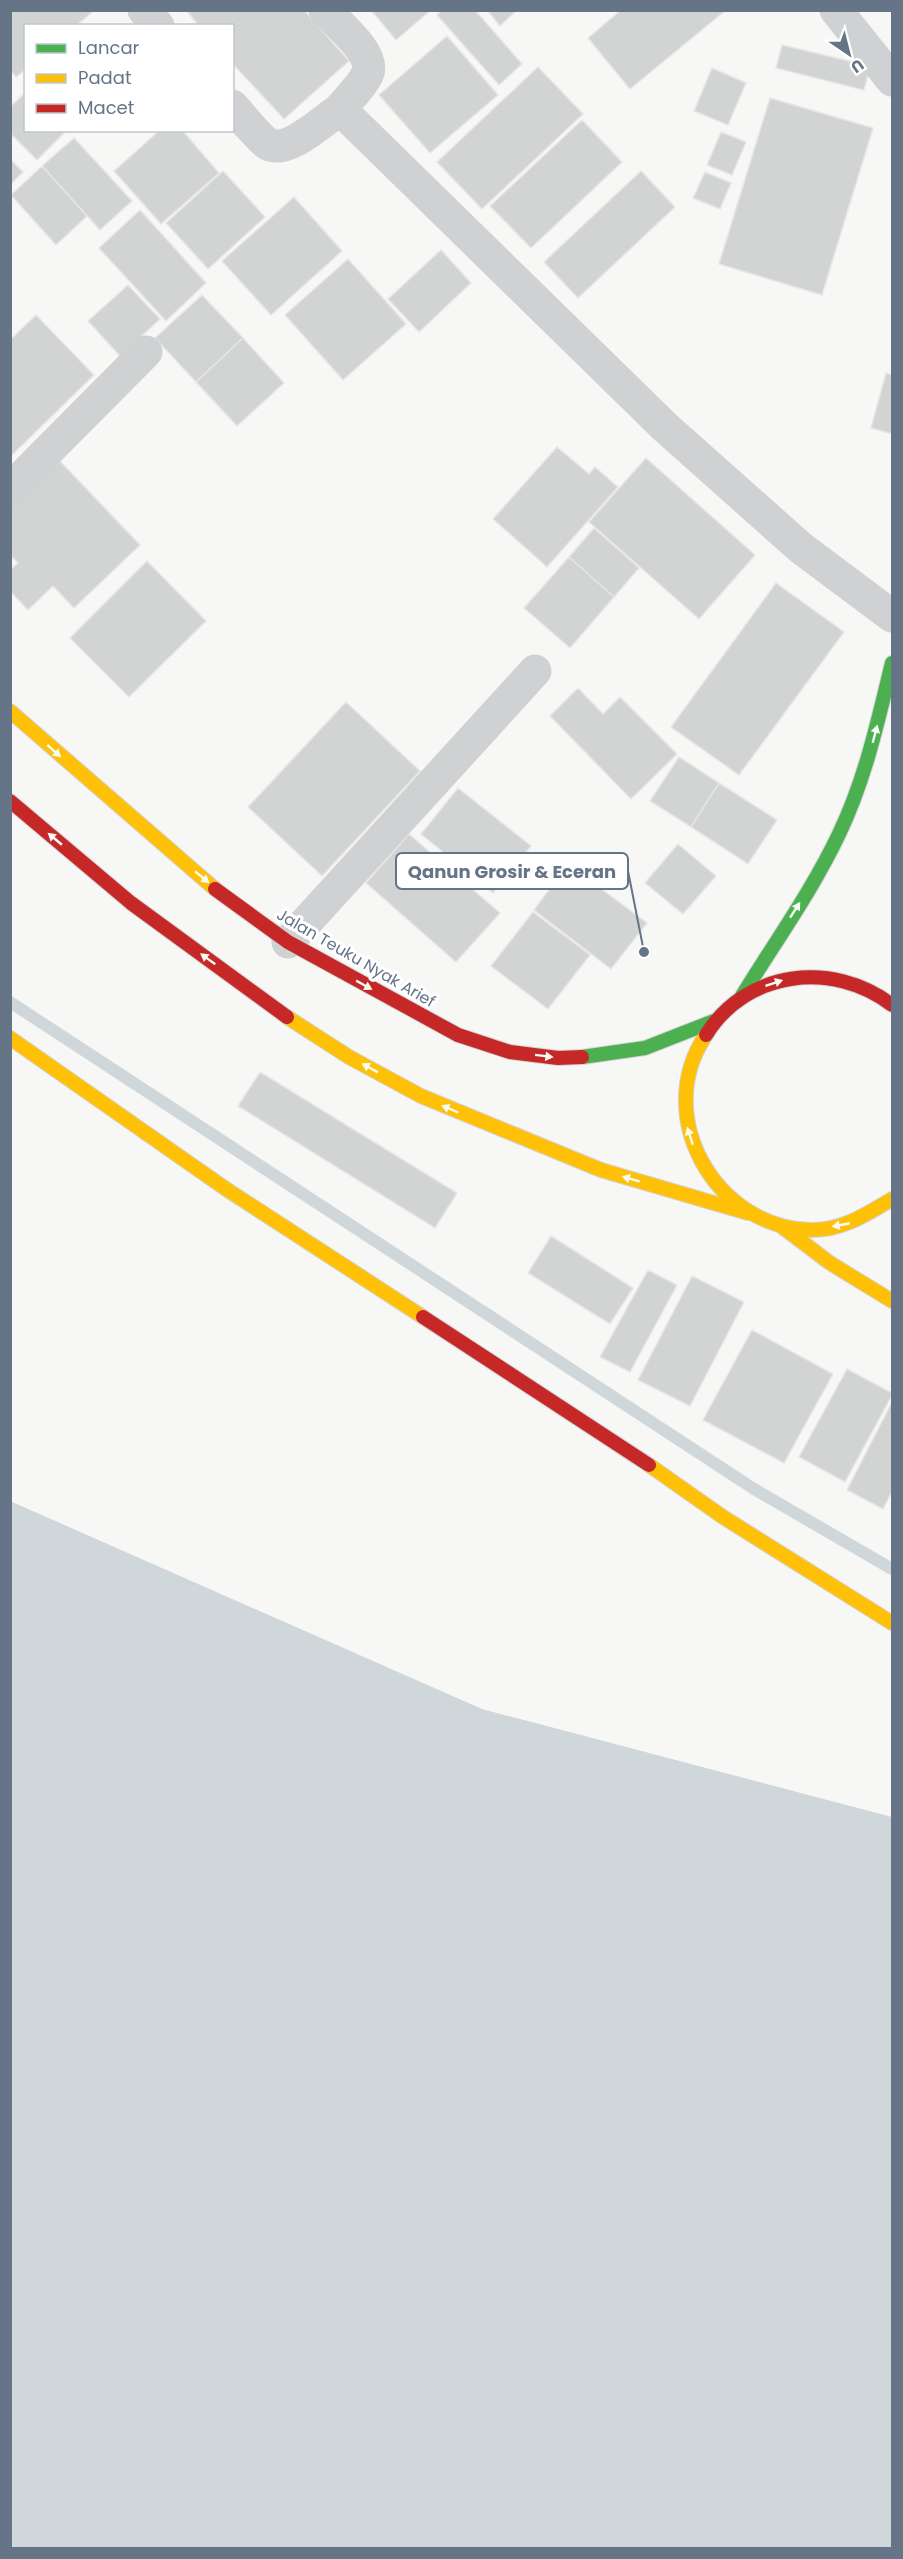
<svg xmlns="http://www.w3.org/2000/svg" width="903" height="2559" font-family="Poppins,sans-serif">
  <style>
    .water { fill: #d0d7da }
    .lines { fill: none; stroke-linecap: round; stroke-linejoin: round }
    .stream { stroke: #d0d7da; stroke-width: 12 }
    .building { fill: #d2d3d3; stroke: #e6e6e6; stroke-width: 1.5 }
    .fast-casing { stroke: #d2d4d5; stroke-width: 16 }
    .slow-casing { stroke: #d2d4d5; stroke-width: 16 }
    .jam-casing { stroke: #d2d4d5; stroke-width: 16 }
    .street { stroke: #d0d1d2; stroke-width: 33 }
    .fast { stroke: #4caf50; stroke-width: 14 }
    .slow { stroke: #ffc107; stroke-width: 14 }
    .jam { stroke: #c62828; stroke-width: 14 }
    .oneway { fill: #f6fbf6 }
    .labels { text-anchor: middle; dominant-baseline: central; stroke-width: 6; stroke-linejoin: round; paint-order: stroke }
    .street-label { font-size: 16px; fill: #657487; stroke: #fff }
    .leader { fill: none; stroke: #657487; stroke-width: 2 }
    .callout-dot { fill: #657487; stroke: #fff; stroke-width: 2 }
    .callout { fill: #fff; stroke: #657487; stroke-width: 2 }
    .callout-label { font-size: 18px; text-anchor: middle; font-weight: bold; fill: #657487 }
  </style>
  <rect width="100%" height="100%" fill="#f7f7f6"/>
  <path class="water" d="M10,1501L482,1709L892,1817V2548H11Z"/>
  <g class="lines">
    <path class="stream" d="M10,1002L754,1489L892,1569"/>
  </g>
  <path class="building" d="M10,10H91L92,12L76,26H26V69L16,77L10,70Z
    M186,10H304L349,61L284,119L232,63V26H199Z
    M371,10H431L396,40Z
    M442,10H475L522,64L499,85L437,15Z
    M487,10H517L500,26Z
    M621,10H726L630,89L588,38Z
    M447,36L498,95L430,153L379,95Z
    M782,45L870,66L864,90L776,68Z
    M538,67L583,114L482,209L437,162Z
    M712,68L746,83L728,125L694,111Z
    M26,92V130H67L37,160L10,133V107Z
    M770,98L873,128L822,295L719,264Z
    M582,120L622,162L531,248L490,206Z
    M160,130H182L219,173L161,224L114,171Z
    M721,132L746,142L732,175L707,165Z
    M74,138L132,201L100,230L42,166Z
    M10,159L23,172L10,185Z
    M42,166L87,216L56,245L11,195Z
    M223,171L265,217L208,269L166,223Z
    M641,171L675,207L578,298L544,262Z
    M705,172L731,183L720,209L693,198Z
    M294,197L342,251L271,315L222,261Z
    M140,210L206,283L166,321L99,248Z
    M441,250L471,283L419,332L388,299Z
    M348,259L406,324L343,380L285,315Z
    M128,285L160,319L120,356L88,321Z
    M202,295L243,338L196,382L155,338Z
    M36,315L94,375L10,457V340Z
    M243,338L284,383L237,426L196,382Z
    M886,373L892,375V434L871,428Z
    M557,447L589,474L595,467L618,487L547,567L493,519Z
    M57,458L140,545L74,608L53,586L28,610L10,591V570L18,563L10,555V503Z
    M646,458L755,555L699,619L589,522Z
    M594,528L639,568L614,597L569,557Z
    M569,557L614,597L570,648L524,608Z
    M147,561L206,621L129,697L70,638Z
    M776,583L844,632L739,775L671,727Z
    M578,688L603,714L620,697L677,754L631,799L550,716Z
    M346,702L420,771L322,876L248,807Z
    M679,757L719,783L691,827L650,801Z
    M719,783L777,820L748,864L691,827Z
    M458,788L531,846L493,893L421,834Z
    M409,834L500,913L456,962L366,883Z
    M678,844L716,876L683,914L645,883Z
    M568,864L647,923L611,969L534,910Z
    M533,912L590,955L548,1009L491,966Z
    M260,1072L457,1193L435,1228L238,1106Z
    M551,1236L633,1288L610,1324L528,1273Z
    M648,1270L677,1285L630,1372L600,1357Z
    M692,1276L744,1302L690,1406L638,1380Z
    M752,1330L833,1374L784,1463L703,1420Z
    M847,1369L892,1393V1395L845,1482L799,1457Z
    M892,1402V1491L883,1509L847,1490Z"/>
  <g class="lines">
    <defs>
      <path id="fast" d="M742,996C775,942 812,891 839,834C865,780 878,721 892,663
        M582,1057L645,1048L714,1021"/>
      <path id="slow" d="M10,711L215,889
        M287,1017L349,1057L421,1096L601,1170L748,1213
        M706,1035C651,1116 716,1229 812,1230C843,1230 867,1214 892,1199
        M10,1038L226,1189L423,1317
        M781,1226L830,1263L892,1301
        M649,1465L723,1517L892,1623"/>
      <path id="jam" d="M10,801L131,903L287,1017
        M215,889L288,942L458,1035L510,1052L558,1058L582,1057
        M706,1035C746,970 833,960 892,1005
        M423,1317L649,1465"/>
    </defs>
    <use href="#fast" class="fast-casing"/>
    <use href="#slow" class="slow-casing"/>
    <use href="#jam" class="jam-casing"/>
    <path class="street" d="M144,10L158,26
      M325,10C339,25 377,55 367,75C361,87 348,99 340,109L665,427L801,548L892,616
      M836,10L892,80
      M232,106C242,116 257,137 268,144C287,155 324,120 340,109
      M10,489L146,352
      M288,942L535,671"/>
    <use href="#fast" class="fast"/>
    <use href="#slow" class="slow"/>
    <use href="#jam" class="jam"/>
  </g>
  <defs><path id="oneway-solid" d="M-6-.8H1V-3.2L6.5 0L1 3.2V.8H-6Z" transform="scale(1.5)"/></defs>
  <g class="oneway">
    <use href="#oneway-solid" transform="translate(875 734) rotate(-75)"/>
    <use href="#oneway-solid" transform="translate(54 751) rotate(42)"/>
    <use href="#oneway-solid" transform="translate(55 839) rotate(-140)"/>
    <use href="#oneway-solid" transform="translate(202 877) rotate(39)"/>
    <use href="#oneway-solid" transform="translate(795 910) rotate(-57)"/>
    <use href="#oneway-solid" transform="translate(208 959) rotate(-144)"/>
    <use href="#oneway-solid" transform="translate(774 983) rotate(-18)"/>
    <use href="#oneway-solid" transform="translate(364 985) rotate(29)"/>
    <use href="#oneway-solid" transform="translate(544 1056) rotate(7)"/>
    <use href="#oneway-solid" transform="translate(370 1068) rotate(-151)"/>
    <use href="#oneway-solid" transform="translate(450 1109) rotate(-157)"/>
    <use href="#oneway-solid" transform="translate(690 1136) rotate(-108)"/>
    <use href="#oneway-solid" transform="translate(631 1179) rotate(-164)"/>
    <use href="#oneway-solid" transform="translate(841 1225) rotate(169)"/>
  </g>
  <g class="labels">
    <g class="street-label">
      <text transform="translate(356 958) rotate(30)">Jalan Teuku Nyak Arief</text>
    </g>
  </g>
  <path class="leader" d="M644 952L628 871"/>
  <circle class="callout-dot" cx="644" cy="952" r="6"/>
  <rect class="callout" x="396" y="853" width="232" height="36" rx="6"/>
  <g class="callout-label">
    <text x="512" y="878">Qanun Grosir &amp; Eceran</text>
  </g>
  <rect width="903" height="2559" fill="none" stroke="#657487" stroke-width="24"/>
  <rect x="24" y="24" width="210" height="108" fill="#ffffff" stroke="#c1c7cf" stroke-width="1.5"/>
  <rect x="36" y="44" width="30" height="9" fill="#4caf50" stroke="#c1c7cf" stroke-width="1.5"/>
  <text x="78" y="54" font-size="18" fill="#657487">Lancar</text>
  <rect x="36" y="74" width="30" height="9" fill="#ffc107" stroke="#c1c7cf" stroke-width="1.5"/>
  <text x="78" y="84" font-size="18" fill="#657487">Padat</text>
  <rect x="36" y="104" width="30" height="9" fill="#c62828" stroke="#c1c7cf" stroke-width="1.5"/>
  <text x="78" y="114" font-size="18" fill="#657487">Macet</text>
  <g transform="translate(849 54) rotate(145)" stroke="#ffffff" stroke-width="4.5" paint-order="stroke">
  <path d="M0-4.5L10 22L0 15L-10 22Z" fill="#657487"/>
  <text y="-9" font-size="16" font-weight="bold" text-anchor="middle" fill="#657487">U</text>
  </g>
</svg>
